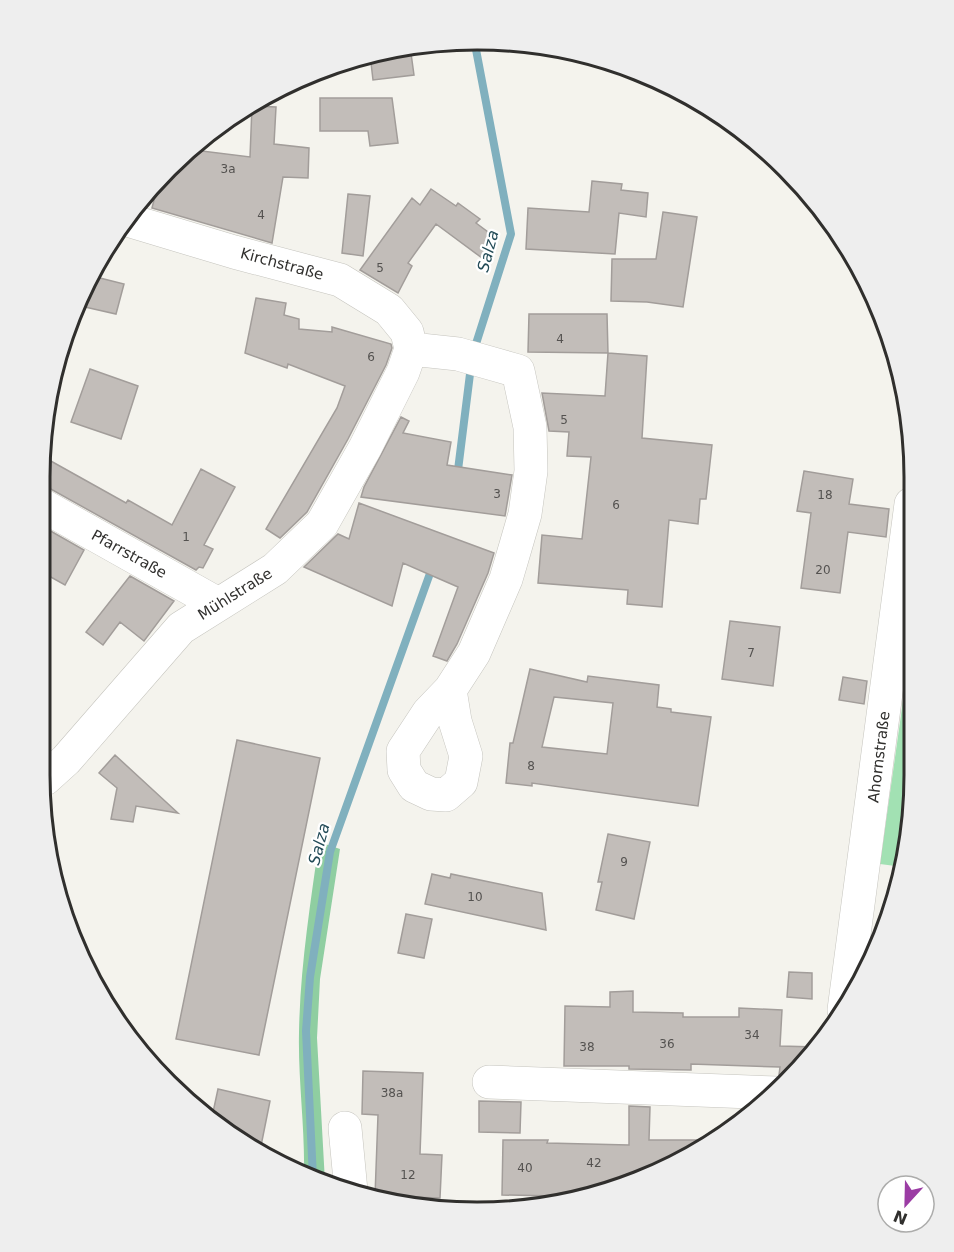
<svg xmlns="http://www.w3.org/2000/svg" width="954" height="1252" font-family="'DejaVu Sans',sans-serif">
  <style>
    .green { fill: #a2e1b3 }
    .forest { fill: #8fcea1 }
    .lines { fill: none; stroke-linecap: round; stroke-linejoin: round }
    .stream { stroke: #80b0be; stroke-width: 8 }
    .building { fill: #c2bdb9; stroke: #a29d9a; stroke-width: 1.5; fill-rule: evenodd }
    .minor-casing { stroke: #c5c4be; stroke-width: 34 }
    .minor { stroke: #fff; stroke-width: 33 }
    .labels { text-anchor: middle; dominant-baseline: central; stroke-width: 4.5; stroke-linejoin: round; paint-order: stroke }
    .number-label { font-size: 12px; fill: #545250 }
    .street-label { font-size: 15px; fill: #302f2d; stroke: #fff }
    .water-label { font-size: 16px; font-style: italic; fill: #234b57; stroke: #fff }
    .rim { fill: none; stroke: #302f2d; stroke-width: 3 }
  </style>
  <rect width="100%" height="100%" fill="#f4f3ed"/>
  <path class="green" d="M911,644V832L903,867L880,864Z"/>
  <path class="forest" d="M319,842L340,849L320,979L317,1038L325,1182L304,1175C305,1127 298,1080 299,1033C300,969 310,906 319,842Z"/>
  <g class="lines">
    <path class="stream" d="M474,350L511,234L474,39
      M458,470L471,366
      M313,1178L306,1031L310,977L330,852L433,565"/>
  </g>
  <path class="building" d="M410,46L414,75L373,80L370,54L391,47Z
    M320,98H392L398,143L370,146L368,131H320Z
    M252,106L276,107L274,144L309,148L308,178L283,177L272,243L152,208L158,184L194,150L250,157Z
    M592,181L622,184L621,190L648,193L646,217L619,213L615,254L526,249L528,208L589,212Z
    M431,189L456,206L458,203L480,219L476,223L496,238L482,258L436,224L408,263L412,266L398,293L360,270L412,198L420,205Z
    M348,194L370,196L363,256L342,253Z
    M663,212L697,217L683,307L647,302L611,301L612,259H656Z
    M96,277L124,284L116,314L76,305L85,283L94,285Z
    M256,298L286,303L284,315L299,319V329L332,332V327L391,344L392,348L386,365L348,439L307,512L280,538L266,529L337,408L345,386L288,364L287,368L245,353Z
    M529,314H607L608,353L528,352Z
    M608,353L647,356L642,438L712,445L706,499H700L698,524L669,520L662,607L627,604L628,590L538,583L542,535L582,539L591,457L567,456L569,432L549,431L542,393L605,396Z
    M90,369L138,386L121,439L71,422Z
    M401,417L409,421L403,433L451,442L447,465L512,475L505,516L361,497L364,487Z
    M49,460L126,503L128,500L172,525L201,469L235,487L204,545L213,549L203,568L199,567L196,570L40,483V476Z
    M804,471L853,479L849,504L889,509L886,537L848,532L840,593L801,588L811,513L797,511Z
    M359,503L494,553L488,573L457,644L447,661L433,656L458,587L403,563L392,606L304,567L338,534L349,539Z
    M40,525L84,550L65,585L40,571Z
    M130,576L174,601L144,641L120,622L103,645L86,632Z
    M730,621L780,627L773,686L722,679Z
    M530,669L587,682L588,676L659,685L657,707L671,709V712L711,717L698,806L532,783V786L506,783L510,743H513ZM554,697L613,703L607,754L542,747Z
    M843,677L867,681L864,704L839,700Z
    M237,740L320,758L259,1055L176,1039Z
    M115,755L178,813L136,806L133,822L111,819L117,788L99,773Z
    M608,834L650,842L634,919L596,910L602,882H598Z
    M432,874L450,878L451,874L542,893L546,930L425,904Z
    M406,914L432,919L424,958L398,953Z
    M789,972L812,973V999L787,997Z
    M633,991V1012L683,1013V1017H739V1008L782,1010L780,1046L816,1047L790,1080L779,1075L780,1067L691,1064V1070L629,1069V1066H564L565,1006L610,1007V992Z
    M363,1071L423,1073L420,1154L442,1155L440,1198L375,1196L378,1115L362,1114Z
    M218,1089L270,1101L260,1151L212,1117Z
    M479,1101L521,1102L520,1133L479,1132Z
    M629,1106L650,1107L649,1140H718L617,1190L556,1202V1196L502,1195L503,1140H548L547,1143L629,1145Z"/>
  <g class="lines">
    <defs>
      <path id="minor" d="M124,219L234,252L340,280L389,310L407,332L411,349
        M411,349L458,354L518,371L530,427L531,471L525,514L516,545L506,579L474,653L450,690L428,713L403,751L404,770L414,786L431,794L446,795L461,782L466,756L455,721L450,690
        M40,504L218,604
        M40,781L45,779L66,760L181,628L275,569L322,524L365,448L403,372L411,349
        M844,1010L911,504
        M489,1082L777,1093
        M345,1128L351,1191"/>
    </defs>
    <use href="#minor" class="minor-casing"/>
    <use href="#minor" class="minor"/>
  </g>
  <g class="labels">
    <g class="number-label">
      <text x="228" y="169">3a</text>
      <text x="261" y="215">4</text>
      <text x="380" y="268">5</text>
      <text x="560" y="339">4</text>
      <text x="371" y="357">6</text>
      <text x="564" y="420">5</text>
      <text x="497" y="494">3</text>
      <text x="825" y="495">18</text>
      <text x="616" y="505">6</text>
      <text x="186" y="537">1</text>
      <text x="823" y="570">20</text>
      <text x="751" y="653">7</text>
      <text x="531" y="766">8</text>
      <text x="624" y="862">9</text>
      <text x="475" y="897">10</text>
      <text x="752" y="1035">34</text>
      <text x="667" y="1044">36</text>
      <text x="587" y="1047">38</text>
      <text x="392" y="1093">38a</text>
      <text x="594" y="1163">42</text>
      <text x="525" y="1168">40</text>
      <text x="408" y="1175">12</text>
    </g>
    <g class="street-label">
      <text transform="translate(282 264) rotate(15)">Kirchstraße</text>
      <text transform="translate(129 554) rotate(29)">Pfarrstraße</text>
      <text transform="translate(235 594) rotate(-32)">Mühlstraße</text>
      <text transform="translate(879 757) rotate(-83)">Ahornstraße</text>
    </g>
    <g class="water-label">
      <text transform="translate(488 251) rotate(-75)">Salza</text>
      <text transform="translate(319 844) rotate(-75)">Salza</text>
    </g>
  </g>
  <path d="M0 0H954V1252H0ZM477 50H477A427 427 0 0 1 904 477V775A427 427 0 0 1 477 1202H477A427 427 0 0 1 50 775V477A427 427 0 0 1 477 50Z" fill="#eee" fill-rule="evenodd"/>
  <path class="rim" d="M477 50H477A427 427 0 0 1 904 477V775A427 427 0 0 1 477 1202H477A427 427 0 0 1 50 775V477A427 427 0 0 1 477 50Z"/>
  <g transform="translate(906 1204) rotate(202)"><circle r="28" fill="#ffffff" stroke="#acacab" stroke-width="1.5"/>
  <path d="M0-4.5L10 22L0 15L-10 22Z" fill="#9b3ca4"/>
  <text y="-9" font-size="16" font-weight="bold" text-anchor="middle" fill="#302f2d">N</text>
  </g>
</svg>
